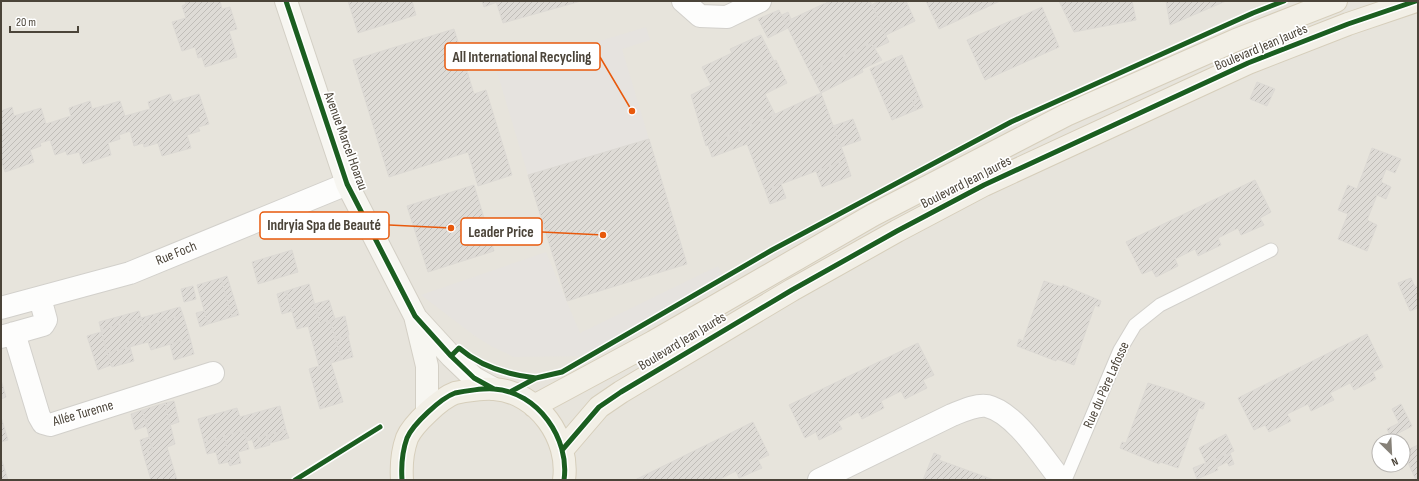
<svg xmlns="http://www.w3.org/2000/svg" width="1419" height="481" font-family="'Sofia Sans Condensed',sans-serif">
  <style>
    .residential { fill: #e7e4dc; fill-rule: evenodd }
    .parking { fill: #e6e3df }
    .building { fill: url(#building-hatch); stroke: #dcd9d4 }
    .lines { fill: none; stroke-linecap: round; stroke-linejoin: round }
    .service-casing { stroke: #d2d0cb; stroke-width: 15 }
    .minor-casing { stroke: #d2d0cb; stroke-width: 24 }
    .secondary-casing { stroke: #d3cfc5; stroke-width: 24 }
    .primary-casing { stroke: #d6cebb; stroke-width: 24 }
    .service { stroke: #fdfdfc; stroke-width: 13 }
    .minor { stroke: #fdfdfc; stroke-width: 22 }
    .secondary { stroke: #f7f6f1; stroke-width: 22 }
    .primary { stroke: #f2efe6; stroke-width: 22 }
    .cycleway-casing { stroke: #fff; stroke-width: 8 }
    .cycleway { stroke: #1b5e20; stroke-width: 5 }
    .labels { text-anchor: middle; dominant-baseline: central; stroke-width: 3.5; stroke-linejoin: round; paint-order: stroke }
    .street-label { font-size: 14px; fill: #4b4439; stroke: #fff }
    .leader { fill: none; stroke: #e8590c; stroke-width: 1.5 }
    .callout-dot { fill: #e8590c; stroke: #fff; stroke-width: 1.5 }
    .callout { fill: #fff; stroke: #e8590c; stroke-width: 1.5 }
    .callout-label { font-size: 15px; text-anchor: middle; font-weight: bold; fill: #4b4439 }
  </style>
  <defs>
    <pattern id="building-hatch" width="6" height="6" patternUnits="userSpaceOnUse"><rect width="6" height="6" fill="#dedbd6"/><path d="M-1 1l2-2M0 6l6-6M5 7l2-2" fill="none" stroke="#c0bdb8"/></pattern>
  </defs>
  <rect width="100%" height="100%" fill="#f4f2ee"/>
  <path class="residential" d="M1,1H1418V480H1ZM1379,441H1403V465H1379Z"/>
  <path class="parking" d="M646,27L650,40L622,49L649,139L528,175L497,72Z
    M546,252L580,333L718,266L724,277L583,356L514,357L491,346L475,336L421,295Z"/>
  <path class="building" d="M185,1H220L222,9L230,7L237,29L229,31L237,57L205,67L202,57L198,58L195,47L182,51L172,22L186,18L182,6L186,4Z
    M348,1H412L416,15L358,33Z
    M482,1H496L497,2L484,7Z
    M496,1H581L503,23Z
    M830,1H870L889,42L874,49L871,43L810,72L785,22Z
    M880,1H906L915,21L886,35L871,5Z
    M926,1H1000L939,29Z
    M1059,1H1132L1136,20L1074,32Z
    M1166,1H1226L1170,25Z
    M1042,7L1059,47L985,80L967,40Z
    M779,10L788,28L768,38L758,19Z
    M788,12L791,19L785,22L782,15Z
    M454,29L474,94L486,90L512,175L478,186L468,152L389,177L353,60Z
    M761,35L774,61L776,60L787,83L765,94L775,114L706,146L691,95L711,85L702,67L732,53L730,49Z
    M871,43L882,60L862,69L863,72L821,93L810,72Z
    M902,55L919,97L912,100L916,110L892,120L870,69Z
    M1257,82L1275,89L1267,106L1250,99Z
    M821,93L846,160L765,190L747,144L712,157L708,145Z
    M170,94L173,102L199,94L209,124L198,127L200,131L187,135L191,148L162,156L158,143L144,147L143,143L134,146L130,131L119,135L120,139L108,143L111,155L83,164L79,152L67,155L66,151L55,155L50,140L40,143L41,146L30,150L34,162L5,172L1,160V111L12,107L14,116L41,108L46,124L71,116L69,108L90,101L92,109L120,101L125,116L150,109L148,102Z
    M919,97L923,107L916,110L912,100Z
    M853,119L861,140L841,147L833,126Z
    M649,139L687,264L567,301L528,175Z
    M1372,148L1401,159L1395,173L1386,169L1381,182L1391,187L1386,199L1377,195L1367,220L1377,225L1367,251L1338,239L1348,214L1338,210L1348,185L1357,189Z
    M846,160L851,176L822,187L816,171Z
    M1255,180L1271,212L1260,218L1264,225L1241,235L1238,228L1218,238L1221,245L1198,256L1195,249L1175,259L1178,266L1156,277L1152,270L1142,274L1126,242Z
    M781,184L786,198L770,204L765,190Z
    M474,185L494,251L428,272L407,206Z
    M292,250L298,272L258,284L252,262Z
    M227,276L239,315L232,317L221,278Z
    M221,278L232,317L208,324L197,285Z
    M1411,278L1415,287L1418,285V308L1410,311L1398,283Z
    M1044,281L1062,287L1063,285L1101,301L1099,307L1095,305L1074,365L1057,359L1056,361L1017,346L1019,339L1023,341Z
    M309,284L320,323L330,320L341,360L331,363L343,402L320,409L309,369L319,366L308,326L297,329L286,291Z
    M193,286L196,299L184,302L181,289Z
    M286,291L292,311L282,314L277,294Z
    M329,300L335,319L320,323L314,304Z
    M180,307L183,315L143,326L141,318Z
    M139,311L141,318L101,330L99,322Z
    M204,311L208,324L200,327L196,313Z
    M183,315L190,338L151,350L148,342L107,353L101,330L141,318L143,326Z
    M345,316L349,335L336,339L330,320Z
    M101,332L111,365L98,370L87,336Z
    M1367,334L1383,367L1373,372L1376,379L1354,390L1350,383L1330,393L1334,400L1311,411L1308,404L1287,414L1291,421L1269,432L1265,425L1254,430L1238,398Z
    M348,336L353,357L341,360L336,339Z
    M190,338L194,354L174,360L170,344Z
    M918,343L934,375L923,380L927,388L905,399L901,391L881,401L884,408L862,419L858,412L838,422L842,429L819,440L816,432L805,438L789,405Z
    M130,347L134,361L112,367L107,353Z
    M1,380L6,397L1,399Z
    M1148,383L1184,394V395L1205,403L1203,409L1199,408L1178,468L1160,462L1159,464L1120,448L1122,442L1126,443Z
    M174,401L179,422L170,425L165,403Z
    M165,403L175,444L167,447L177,480H151L143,453L153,451L142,410Z
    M1401,404L1412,426L1391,437L1387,429L1399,423L1392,409Z
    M280,406L286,430L247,441L244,430L204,442L198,419L237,408L240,417Z
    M142,410L147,426L135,430L131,414Z
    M1,417L8,440L1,442Z
    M753,422L769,455L758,460L762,468L739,478L736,471L718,480H635Z
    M244,430L249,449L238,452L241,463L232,465L224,436Z
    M286,430L289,438L270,443L267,435Z
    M1226,434L1234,451L1206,463L1199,448Z
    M267,435L270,445L255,449L252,439Z
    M224,436L232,465L230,466L228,462L219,464L216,452L207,454L204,442Z
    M149,437L153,451L143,453L140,440Z
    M1418,445V480H1416L1403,452Z
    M934,453L941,456L939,460L994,480H923Z
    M1230,453L1234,464L1229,466L1227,462L1217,467L1218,470L1197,479L1193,468Z
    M1,458L8,480H1Z"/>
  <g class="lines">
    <defs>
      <path id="service" d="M1065,480L1120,350L1135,325L1160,305L1271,250"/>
      <path id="minor" d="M683,1L700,16L727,17L760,1
        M1,308L130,273L347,184
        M14,333L39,416L43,423L50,425L213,373
        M1,337L43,325L46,320L40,298
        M819,480L952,415C962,411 977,404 987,406C1016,413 1043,458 1061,480"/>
      <path id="secondary" d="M286,1L347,184L415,316L427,366V412
        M418,320L451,356L474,378L494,389"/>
      <path id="primary" d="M534,406L653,342L873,215L1066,115L1236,40L1336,1
        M563,449L599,407L621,392L792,290L897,231L984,185L1248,63L1348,24L1416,1
        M402,480C401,465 402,452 407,438C413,424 441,398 455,393C464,391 485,388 494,389C538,392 570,439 564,480"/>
    </defs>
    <use href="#service" class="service-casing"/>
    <use href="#minor" class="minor-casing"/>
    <use href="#secondary" class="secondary-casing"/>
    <use href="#primary" class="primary-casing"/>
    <use href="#service" class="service"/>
    <use href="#minor" class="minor"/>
    <use href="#secondary" class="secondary"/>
    <use href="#primary" class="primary"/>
    <defs>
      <path id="cycleway" d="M286,1L347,184L415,316L451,356L474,378L494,389
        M451,356L459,348C481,367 509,375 536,378
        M510,392L536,378L562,372L772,250L1011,122L1253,13L1284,1
        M563,449L599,407L621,392L792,290L897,231L984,185L1248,63L1348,24L1416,1
        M295,480L380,427
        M402,480C401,465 402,452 407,438C413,424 441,398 455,393C464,391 485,388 494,389C538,392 570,439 564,480"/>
    </defs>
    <use href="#cycleway" class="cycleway-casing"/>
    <use href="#cycleway" class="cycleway"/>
  </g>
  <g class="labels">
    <g class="street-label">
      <text transform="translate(1261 47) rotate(-23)">Boulevard Jean Jaurès</text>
      <text transform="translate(346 141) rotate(70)">Avenue Marcel Hoarau</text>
      <text transform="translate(966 182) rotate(-27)">Boulevard Jean Jaurès</text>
      <text transform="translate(176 253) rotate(-22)">Rue Foch</text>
      <text transform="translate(682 341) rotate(-31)">Boulevard Jean Jaurès</text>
      <text transform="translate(1106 385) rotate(-66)">Rue du Père Lafosse</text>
      <text transform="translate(83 413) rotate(-16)">Allée Turenne</text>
    </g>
  </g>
  <path class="leader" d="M632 111L600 57M451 228L389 225M603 235L542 232"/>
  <g class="callout-dot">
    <circle cx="632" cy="111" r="4"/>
    <circle cx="451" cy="228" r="4"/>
    <circle cx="603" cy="235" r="4"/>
  </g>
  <g class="callout">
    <rect x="445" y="43" width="155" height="27" rx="4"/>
    <rect x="260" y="212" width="129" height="27" rx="4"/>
    <rect x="461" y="218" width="81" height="27" rx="4"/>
  </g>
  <g class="callout-label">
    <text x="522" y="62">All International Recycling</text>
    <text x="324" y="230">Indryia Spa de Beauté</text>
    <text x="501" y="237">Leader Price</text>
  </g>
  <rect width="1419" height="481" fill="none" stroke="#4b4439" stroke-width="4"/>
  <g transform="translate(1391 453) rotate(156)"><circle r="19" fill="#ffffff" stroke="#b7b4b0"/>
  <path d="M0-3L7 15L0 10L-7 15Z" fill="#868178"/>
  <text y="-6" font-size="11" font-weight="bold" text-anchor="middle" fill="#4b4439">N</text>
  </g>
  <path d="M10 26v6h68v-6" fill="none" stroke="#4b4439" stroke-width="2"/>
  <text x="16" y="26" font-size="12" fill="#4b4439" stroke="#ffffff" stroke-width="3" paint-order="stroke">20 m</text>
</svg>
